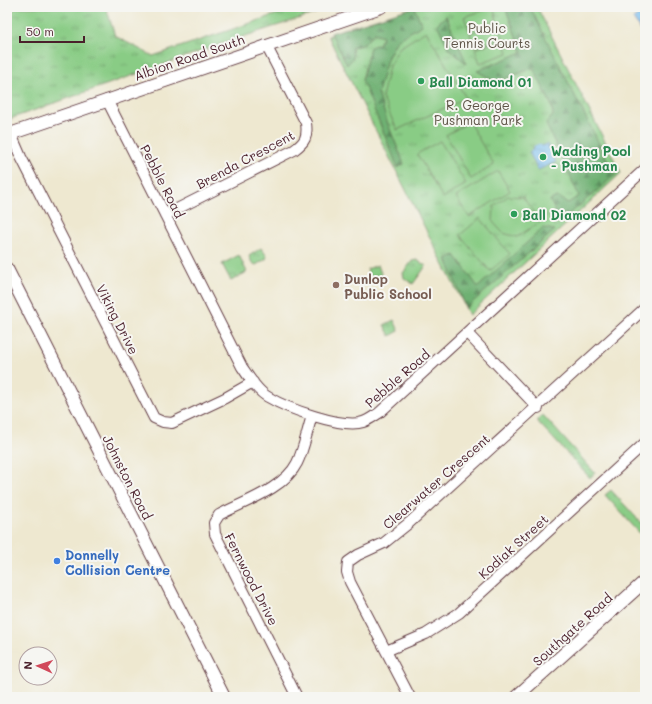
<svg xmlns="http://www.w3.org/2000/svg" width="652" height="704" font-family="Mali,sans-serif">
  <style>
    .grass { fill: url(#grass-tufts); stroke: #6a7658 }
    .forest { fill: url(#forest-firs); stroke: #5c684e }
    .pitch { fill: #89cc85; stroke: #6a7658 }
    .water { fill: url(#water-ripples); stroke: #616e8d }
    .lines { fill: none; stroke-linecap: round; stroke-linejoin: round }
    .minor-casing { stroke: #633d44; stroke-width: 12 }
    .tertiary-casing { stroke: #633d44; stroke-width: 14 }
    .minor { stroke: #fff; stroke-width: 10 }
    .tertiary { stroke: #fff; stroke-width: 12 }
    .leisure-dot { fill: #2e9e5b; stroke: #f6f6f2; stroke-width: 1.5 }
    .education-dot { fill: #8d6e63; stroke: #f6f6f2; stroke-width: 1.5 }
    .shop-dot { fill: #3f7fe0; stroke: #f6f6f2; stroke-width: 1.5 }
    .labels { text-anchor: middle; dominant-baseline: central; stroke-width: 4; stroke-linejoin: round; paint-order: stroke }
    .park-label { font-size: 13px; fill: #5d5346; stroke: #f6f6f2 }
    .street-label { font-size: 13px; fill: #4a1f2b; stroke: #f6f6f2 }
    .leisure-label { font-size: 13px; font-weight: bold; fill: #27864d; stroke: #f6f6f2; text-anchor: start }
    .education-label { font-size: 13px; font-weight: bold; fill: #785e54; stroke: #f6f6f2; text-anchor: start }
    .shop-label { font-size: 13px; font-weight: bold; fill: #366cbe; stroke: #f6f6f2; text-anchor: start }
  </style>
  <defs>
    <pattern id="grass-tufts" width="24" height="20" patternUnits="userSpaceOnUse"><rect width="24" height="20" fill="#89cc85"/><path d="M3 7l-1-3M5 7V3M7 7l1-3M15 17l-1-3M17 17v-4M19 17l1-3" fill="none" stroke="#72a56d"/></pattern>
    <pattern id="forest-firs" width="22" height="20" patternUnits="userSpaceOnUse"><rect width="22" height="20" fill="#6eb072"/><path d="M5 1l3.5 6h-7zM16 11l3.5 6h-7z" fill="#5c8f5e"/></pattern>
    <pattern id="water-ripples" width="26" height="14" patternUnits="userSpaceOnUse"><rect width="26" height="14" fill="#78beef"/><path d="M2 4q2-2 4 0t4 0M15 11q2-2 4 0t4 0" fill="none" stroke="#649ac2"/></pattern>
  </defs>
  <rect width="100%" height="100%" fill="#f6f6f2"/>
  <filter id="ink" filterUnits="userSpaceOnUse"><feTurbulence type="fractalNoise" baseFrequency=".025" numOctaves="2"/><feDisplacementMap in="SourceGraphic" scale="8" xChannelSelector="R" yChannelSelector="G"/><feConvolveMatrix kernelMatrix="1 2 1 2 8 2 1 2 1" color-interpolation-filters="sRGB"/></filter>
  <filter id="wash" filterUnits="userSpaceOnUse"><feTurbulence type="fractalNoise" baseFrequency=".012" numOctaves="4" result="noise"/><feDisplacementMap in="SourceGraphic" scale="16" xChannelSelector="R" yChannelSelector="G"/><feGaussianBlur stdDeviation="0.9" result="paint"/><feColorMatrix in="noise" values="0 0 0 0 0 0 0 0 0 0 0 0 0 0 0 0 0 1.4 0 .05"/><feComposite in="paint" operator="in"/></filter>
  <g filter="url(#wash)">
    <rect width="100%" height="100%" fill="#eee8d0"/>
    <path class="grass" d="M17,7H106L115,36L153,56L298,7H335L227,42L7,120V16Z
      M417,7H537L621,173L469,315L328,36Z
      M261,248L267,256L266,259L256,265L252,263L249,256Z
      M239,255L247,272L231,281L222,264Z
      M417,260L426,266L413,284L404,278L403,273L412,261Z
      M378,265L383,279L380,282H371L367,269Z
      M394,320L399,331L390,336L384,325Z
      M543,415L595,473L590,478L537,421Z
      M611,490L645,527V539L605,495Z"/>
    <path class="forest" d="M414,7L422,25L397,40L387,59L378,93L388,124L404,164L398,168L362,80L370,47L379,44L383,36L374,33L363,45L352,47L353,58L347,65L331,33Z
      M505,7H530L615,175L560,222L550,200L557,197L568,203L579,196L546,124L553,115L551,104L533,68L496,82L477,71L522,52Z
      M446,16L467,64L449,49L437,24Z
      M543,228L555,230L466,308L446,259L455,255L478,287Z"/>
    <path class="pitch" d="M493,7L497,20L469,30L464,17Z
      M498,23L503,37L474,47L470,33Z
      M426,31L466,98L397,130L382,97L389,66L399,48Z
      M504,39L508,53L480,63L475,49Z
      M469,122L494,165L471,179L446,135Z
      M440,141L466,184L443,198L417,154Z
      M498,171L510,191L469,217L456,197Z
      M508,196L523,197L540,222L517,237L503,233L493,222L494,206Z
      M480,218L510,254L490,271L460,235Z"/>
    <path class="water" d="M641,13L645,19V30L642,32L633,19Z
      M540,144L542,146L547,144L556,162L538,170L529,152L534,149L533,147Z"/>
  </g>
  <g filter="url(#ink)">
    <g class="lines">
      <defs>
        <path id="minor" d="M107,100L242,367C249,377 257,391 268,397C286,408 343,429 363,422C369,420 374,416 379,413L645,169
          M11,134L21,157L154,418L163,422L172,423L225,398L253,382
          M165,215L294,150C305,142 308,137 306,123L266,45
          M467,333L538,408
          M386,651L426,634L459,613L645,443
          M297,697L215,534L214,523L219,515C243,502 284,489 297,463C304,449 307,431 312,416
          M410,697L350,582L347,572L348,562L358,555L384,543L409,523L645,308"/>
        <path id="tertiary" d="M7,135L381,7
          M7,269L224,697
          M516,697L645,581"/>
      </defs>
      <use href="#minor" class="minor-casing"/>
      <use href="#tertiary" class="tertiary-casing"/>
      <use href="#minor" class="minor"/>
      <use href="#tertiary" class="tertiary"/>
    </g>
  </g>
  <g class="leisure-dot">
    <circle cx="421" cy="81" r="4"/>
    <circle cx="543" cy="157" r="4"/>
    <circle cx="514" cy="214" r="4"/>
  </g>
  <circle class="education-dot" cx="336" cy="285" r="4"/>
  <circle class="shop-dot" cx="57" cy="561" r="4"/>
  <g class="labels">
    <g class="park-label">
      <text x="487" y="27">Public<tspan x="487" dy="15">Tennis Courts</tspan></text>
      <text x="478" y="104">R. George<tspan x="478" dy="15">Pushman Park</tspan></text>
    </g>
    <g class="street-label">
      <text transform="translate(189 57) rotate(-19)">Albion Road South</text>
      <text transform="translate(245 159) rotate(-28)">Brenda Crescent</text>
      <text transform="translate(163 181) rotate(63)">Pebble Road</text>
      <text transform="translate(118 319) rotate(63)">Viking Drive</text>
      <text transform="translate(397 378) rotate(-41)">Pebble Road</text>
      <text transform="translate(128 477) rotate(63)">Johnston Road</text>
      <text transform="translate(436 481) rotate(-41)">Clearwater Crescent</text>
      <text transform="translate(513 546) rotate(-42)">Kodiak Street</text>
      <text transform="translate(252 579) rotate(63)">Fernwood Drive</text>
      <text transform="translate(572 629) rotate(-42)">Southgate Road</text>
    </g>
    <g class="leisure-label">
      <text x="429" y="81">Ball Diamond 01</text>
      <text x="551" y="150">Wading Pool<tspan x="551" dy="15">- Pushman</tspan></text>
      <text x="522" y="214">Ball Diamond 02</text>
    </g>
    <g class="education-label">
      <text x="344" y="278">Dunlop<tspan x="344" dy="15">Public School</tspan></text>
    </g>
    <g class="shop-label">
      <text x="65" y="554">Donnelly<tspan x="65" dy="15">Collision Centre</tspan></text>
    </g>
  </g>
  <rect width="652" height="704" fill="none" stroke="#f6f6f2" stroke-width="24"/>
  <g transform="translate(38 666) rotate(273)"><circle r="19" fill="#f6f6f2" stroke="#b1a0a2"/>
  <path d="M0-3L7 15L0 10L-7 15Z" fill="#d1495b"/>
  <text y="-6" font-size="11" font-weight="bold" text-anchor="middle" fill="#4a1f2b">N</text>
  </g>
  <path d="M20 36v6h64v-6" fill="none" stroke="#4a1f2b" stroke-width="2"/>
  <text x="26" y="36" font-size="12" fill="#4a1f2b" stroke="#f6f6f2" stroke-width="3" paint-order="stroke">50 m</text>
</svg>
